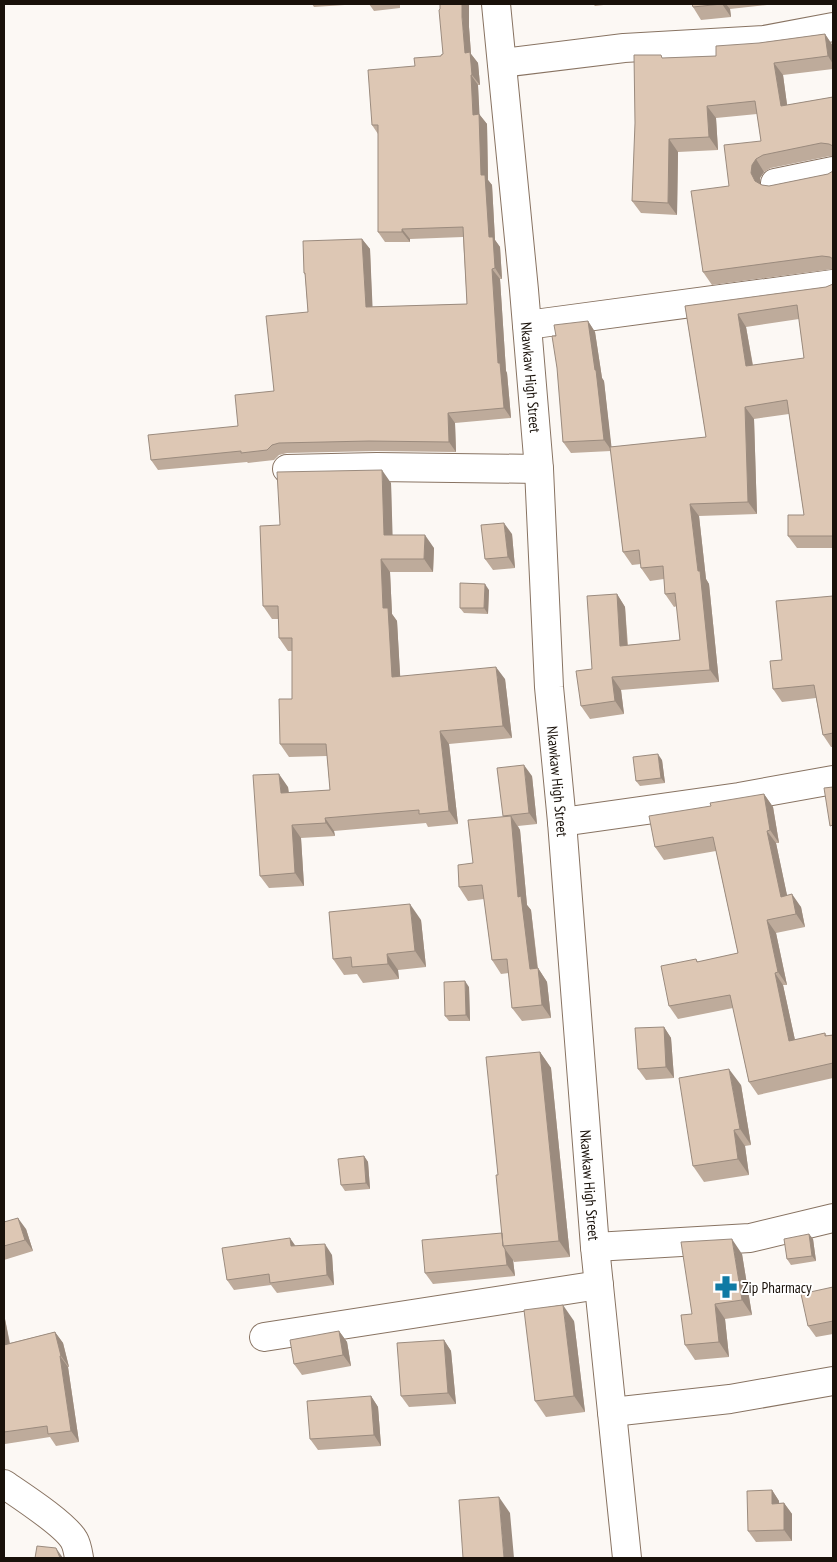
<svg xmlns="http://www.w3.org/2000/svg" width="837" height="1562" font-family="'PT Sans Narrow',sans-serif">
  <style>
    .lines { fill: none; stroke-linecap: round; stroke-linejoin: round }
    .minor-casing { stroke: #887362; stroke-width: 30 }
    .major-casing { stroke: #887362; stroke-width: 30 }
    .minor { stroke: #fff; stroke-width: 28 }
    .major { stroke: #fff; stroke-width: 28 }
    .wall { fill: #beab9b; fill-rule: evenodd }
    .shaded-wall { fill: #9b8b7e }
    .building { fill: #ddc7b4; stroke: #9b8b7e; fill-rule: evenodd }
    .labels { text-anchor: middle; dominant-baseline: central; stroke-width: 4; stroke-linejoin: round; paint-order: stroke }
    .street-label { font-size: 15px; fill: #19110a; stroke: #fff }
    .poi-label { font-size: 15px; fill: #19110a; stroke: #fff; text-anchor: start }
  </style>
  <rect width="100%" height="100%" fill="#fcf8f4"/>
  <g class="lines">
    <defs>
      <path id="minor" d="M502,63L624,48L764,40L833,27
        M775,183L833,171
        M527,325L833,284
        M287,469L377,467L539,469
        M562,822L739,797L833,780
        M595,1247L750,1238L833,1218
        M264,1337L599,1285
        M612,1412L730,1399L833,1381
        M4,1484C20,1495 65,1524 74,1540C77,1545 78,1552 79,1558"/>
      <g id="major">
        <path id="s1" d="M496,4L524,290L539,469L549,687L562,822L595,1247L627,1558"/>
      </g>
    </defs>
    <use href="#minor" class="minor-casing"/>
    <use href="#major" class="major-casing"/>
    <use href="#minor" class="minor"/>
    <use href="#major" class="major"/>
  </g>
  <path class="wall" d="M312,4H360L314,7Z
    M369,4H400V8L374,11Z
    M593,4H612L595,6Z
    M692,4H767V5L730,9L731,17L701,20L693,7Z
    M469,27L471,54L478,63L480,85H478L479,114L487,124L488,180L492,185L495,240L500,247L502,279H500L506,371L507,373L511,418L455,423L456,452L377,451L287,453L279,455L274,460L248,463L247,462L158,470L151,460L238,426L274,391L308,312L305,275L304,273L362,239L370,249L372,307L467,304L463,237L410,239V242H385L378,232V134L372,125L415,66L441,56Z
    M825,34L833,46V69L783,75L787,105L833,97V156H830L771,168L764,172L760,178V184L762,185L769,186L828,174L833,171V269L712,285L703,272L729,186L761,141L757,114L716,118L718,150L678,152L677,215L641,213L632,201L664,58L716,56L759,43Z
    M833,284V548H797L788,536L804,515L789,414L754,419L757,514L699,516L706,579L709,584L719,682L621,690L624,714L590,719L581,706L592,669L617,594L625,607L628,645L680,640L677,606L674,607L665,594L664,579L650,581L641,568V564L632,565L623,552L611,451L571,453L563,442L556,336L588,321L595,332L602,378L604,381L611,447L706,437L685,306L826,287ZM799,319L804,358L753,365L746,327Z
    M391,483L392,535L434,548L433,572H390L392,614L397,621L400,676L505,679L512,738L449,744L458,824L428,827L426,823L334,831L335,836L301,838L304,886L269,888L260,876L288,787L289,793L330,790L327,756L289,757L280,744L292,699V651H288L279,638V619H272L263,606L280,525Z
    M512,534L515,568L493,570L485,559Z
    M489,590L488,614L464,613L460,608Z
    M833,596V747H831L823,735L816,698L782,702L773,689L782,660Z
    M662,760L665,783L640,786L636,781Z
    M532,776L537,824L518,826L520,830L527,905L531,910L538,968L547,982L551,1018L522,1021L512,1008L509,973L501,974L492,960L484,899L468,901L459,887L473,863L504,817L503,816Z
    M764,794L773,807L779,843H776L787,896L801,907L805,927L776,933L787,985H783L795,1040L825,1033L827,1036L833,1035V1078L758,1095L749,1082L733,1008L678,1019L669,1006L696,959L698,962L738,953L716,851L664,860L655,847L711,806Z
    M421,920L426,967L398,970L399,979L363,983L357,974L344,975L333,959Z
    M469,987L470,1021H449L445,1016Z
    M664,1027L671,1038L674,1078L646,1080L638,1069Z
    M540,1052L551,1068L570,1257L514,1262L513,1260L515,1276L433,1284L425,1273L502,1233L498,1175Z
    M741,1085L751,1145L745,1146L749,1175L704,1182L693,1166Z
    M364,1156L368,1162L370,1189L345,1191L341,1185Z
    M4,1222L26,1229L33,1251L4,1260Z
    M809,1234L813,1239L816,1261L791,1265L787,1259Z
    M296,1246L332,1255L334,1285L277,1293L271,1285L234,1290L227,1280Z
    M742,1254L752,1315L725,1319L729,1357L695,1360L685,1345Z
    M833,1287V1334L816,1337L808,1326Z
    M4,1314L10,1343L55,1332L63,1343L69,1367H68L79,1442L56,1446L50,1437L5,1444L4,1442Z
    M574,1321L585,1412L546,1417L535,1401Z
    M339,1331L347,1342L351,1366L302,1375L294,1364Z
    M444,1340L451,1351L456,1404L409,1407L401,1396Z
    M371,1396L378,1407L381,1446L318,1450L310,1439Z
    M772,1490L779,1501V1503H784L792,1514V1541L756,1542L748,1531Z"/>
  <path class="shaded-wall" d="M462,4H469V27L471,54L478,63L480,85L472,75L465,53L462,17Z
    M722,4H726L730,9L731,17Z
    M825,34L833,46V64L828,56Z
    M774,63L783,75L789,119L781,106Z
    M471,75L478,85L480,123L479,114L487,124L488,180L492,185L495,240L500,247L502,279L495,268L489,237L481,175L473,115Z
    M707,106L716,118L718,150L709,137Z
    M669,139L678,152L677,215L668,203Z
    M756,159L764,172L760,178V186L755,181L751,173L752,165Z
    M402,229L410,239V242L402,232Z
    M362,239L370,249L373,317L366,307Z
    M492,269L500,279L506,371L507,373L511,418L504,408L498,363Z
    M738,314L746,327L755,379L746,366Z
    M588,321L595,332L602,378L604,381L612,451L604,440Z
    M745,407L754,419L757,514L748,502Z
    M448,413L455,423L456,452L449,442Z
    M382,470L391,483L393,548L384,535Z
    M690,504L699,516L706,579L709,584L719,682L710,670Z
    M504,523L512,534L515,568L508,557Z
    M425,535L434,548L433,572L424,559Z
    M381,559L390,572L392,614L397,621L401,690L392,677L383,608Z
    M485,584L489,590L488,614L484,608Z
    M617,594L625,607L628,658L620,646Z
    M496,667L505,679L512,738L503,726Z
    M612,677L621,690L624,714L615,701Z
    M440,731L449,744L458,824L449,811Z
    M658,754L662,760L665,783L661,778Z
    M524,765L532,776L537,824L529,813Z
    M279,774L288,787L290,806L281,793Z
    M764,794L773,807L779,843L770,830Z
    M511,816L520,830L527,905L531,910L539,982L530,969L518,897Z
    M325,818L334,831L335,836L326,823Z
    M292,825L301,838L304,886L295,873Z
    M767,831L776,843L790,909L781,897Z
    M792,894L801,907L805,927L796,914Z
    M410,904L421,920L426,967L415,951Z
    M767,920L776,933L787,985L778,972Z
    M387,954L398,970L399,979L388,964Z
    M538,968L547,982L551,1018L542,1005Z
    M775,973L783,985L798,1054L789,1041Z
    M465,981L469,987L470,1021L466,1015Z
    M664,1027L671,1038L674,1078L666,1067Z
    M540,1052L551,1068L570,1257L559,1241Z
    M729,1069L741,1085L751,1145L740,1129Z
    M734,1130L745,1146L749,1175L738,1159Z
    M364,1156L368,1162L370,1189L366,1183Z
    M18,1218L26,1229L33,1251L25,1240Z
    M809,1234L813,1239L816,1261L812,1256Z
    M290,1238L297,1248L291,1246Z
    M732,1239L742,1254L752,1315L742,1300Z
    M325,1244L332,1255L334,1285L327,1275Z
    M505,1249L513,1260L515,1276L507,1265Z
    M715,1304L725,1319L729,1357L719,1342Z
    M563,1305L574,1321L585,1412L574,1396Z
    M4,1314L12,1356L4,1345Z
    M339,1331L347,1342L351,1366L343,1355Z
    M55,1332L63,1343L69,1367L61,1356Z
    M444,1340L451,1351L456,1404L448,1393Z
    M60,1356L68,1367L79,1442L71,1431Z
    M371,1396L378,1407L381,1446L374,1435Z
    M772,1490L779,1501L780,1515L772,1504Z
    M499,1497L510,1513L514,1558H504Z
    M784,1503L792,1514V1541L784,1530Z
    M56,1548L63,1558H60Z"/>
  <path class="building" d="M440,4H462V17L465,53L470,52L472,75H471L473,115L479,114L481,175H485L489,237H493L495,268L492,269L498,363H500L504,408L448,413L449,442L369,441L279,443L272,445L267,450L241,453V451L151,460L148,435L238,426L235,395L274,391L266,316L308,312L305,273H304L303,241L362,239L366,307L467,304L463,227L402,229V232H378V125H372L368,70L415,66L414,58L441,56V55L443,54L439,10L440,9Z
    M692,4H722L693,7Z
    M825,34L828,56L774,63L781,106L833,97V146L829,144L821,143L763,155L756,159L752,165L751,173L755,181L762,185L769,186L828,174L833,171V259L830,257L822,256L703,272L691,191L729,186L724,145L761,141L755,101L707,106L709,137L669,139L668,203L632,201L635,123L634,55H661L662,58L716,56V46L759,43Z
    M833,284V536H788V515H804L787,400L745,407L748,502L690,504L698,571H700L710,670L612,677L615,701L581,706L576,671L592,669L587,596L617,594L620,646L680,640L675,593L665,594L663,566L641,568L639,550L623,552L610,447L706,437L685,306L826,287ZM797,305L804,358L746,366L738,314Z
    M588,321L595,370H596L604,440L563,442L557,368L552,336H556L554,325Z
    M382,470L384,535H425L424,559H381L383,608H388L392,677L496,667L503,726L440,731L449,811L419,814V810L325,818L326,823L292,825L295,873L260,876L253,775L279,774L281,793L330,790L326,744H280L279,699H292V638H279L278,606H263L260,526L280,525L277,472Z
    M504,523L508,557L485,559L481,525Z
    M460,583L485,584L484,608H460Z
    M833,596V733L823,735L814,685L773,689L770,661L782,660L776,601Z
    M658,754L661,778L636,781L633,757Z
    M524,765L529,813L503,816L497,768Z
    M833,787V825L830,826L824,788Z
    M764,794L770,830L767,831L781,897L792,894L796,914L767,920L778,972L775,973L789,1041L825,1033V1036L833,1035V1063L749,1082L730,995L669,1006L661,966L696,959L697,962L738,953L713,837L655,847L649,816L711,806L710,803Z
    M511,816L518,897L521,896L530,969L538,968L542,1005L512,1008L507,959L492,960L482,885L459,887L458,865L473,863L468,820Z
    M410,904L415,951L387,954L388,964L352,967L351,957L333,959L329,912Z
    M465,981L466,1015L445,1016L444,982Z
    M664,1027L666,1067L638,1069L635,1028Z
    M540,1052L559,1241L503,1246L496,1175H498L486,1057Z
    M729,1069L740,1129L734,1130L738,1159L693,1166L679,1078Z
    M364,1156L366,1183L341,1185L338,1159Z
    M18,1218L25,1240L4,1246V1222Z
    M502,1233L503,1246L505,1249L507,1265L425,1273L422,1240Z
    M809,1234L812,1256L787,1259L784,1239Z
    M290,1238L291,1246L325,1244L327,1275L270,1283L269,1274L227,1280L222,1248Z
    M732,1239L742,1300L715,1304L719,1342L685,1345L681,1315L692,1314L681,1242Z
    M833,1287V1321L808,1326L801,1294Z
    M563,1305L574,1396L535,1401L524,1310Z
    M339,1331L343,1355L294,1364L290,1340Z
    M55,1332L61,1356H60L71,1431L48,1434L47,1426L4,1432V1342V1345Z
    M444,1340L448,1393L401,1396L397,1343Z
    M371,1396L374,1435L310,1439L307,1401Z
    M772,1490V1504L784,1503V1530L748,1531L747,1491Z
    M499,1497L504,1558H463L459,1500Z
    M37,1546L56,1548L60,1558H35Z"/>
  <defs>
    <symbol id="pharmacy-bare" viewBox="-9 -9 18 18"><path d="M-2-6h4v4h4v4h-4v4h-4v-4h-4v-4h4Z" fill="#0f7aa4" stroke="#fff" stroke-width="2.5" paint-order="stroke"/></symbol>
  </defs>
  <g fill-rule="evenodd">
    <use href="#pharmacy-bare" x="710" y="1271" width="32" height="32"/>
  </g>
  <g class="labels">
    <g class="street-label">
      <text stroke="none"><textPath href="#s1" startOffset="375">Nkawkaw High Street</textPath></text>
      <text stroke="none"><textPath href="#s1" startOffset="780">Nkawkaw High Street</textPath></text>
      <text stroke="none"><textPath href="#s1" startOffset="1185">Nkawkaw High Street</textPath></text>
    </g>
    <g class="poi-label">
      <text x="742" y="1287">Zip Pharmacy</text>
    </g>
  </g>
  <rect width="837" height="1562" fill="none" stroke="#19110a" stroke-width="10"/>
</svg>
